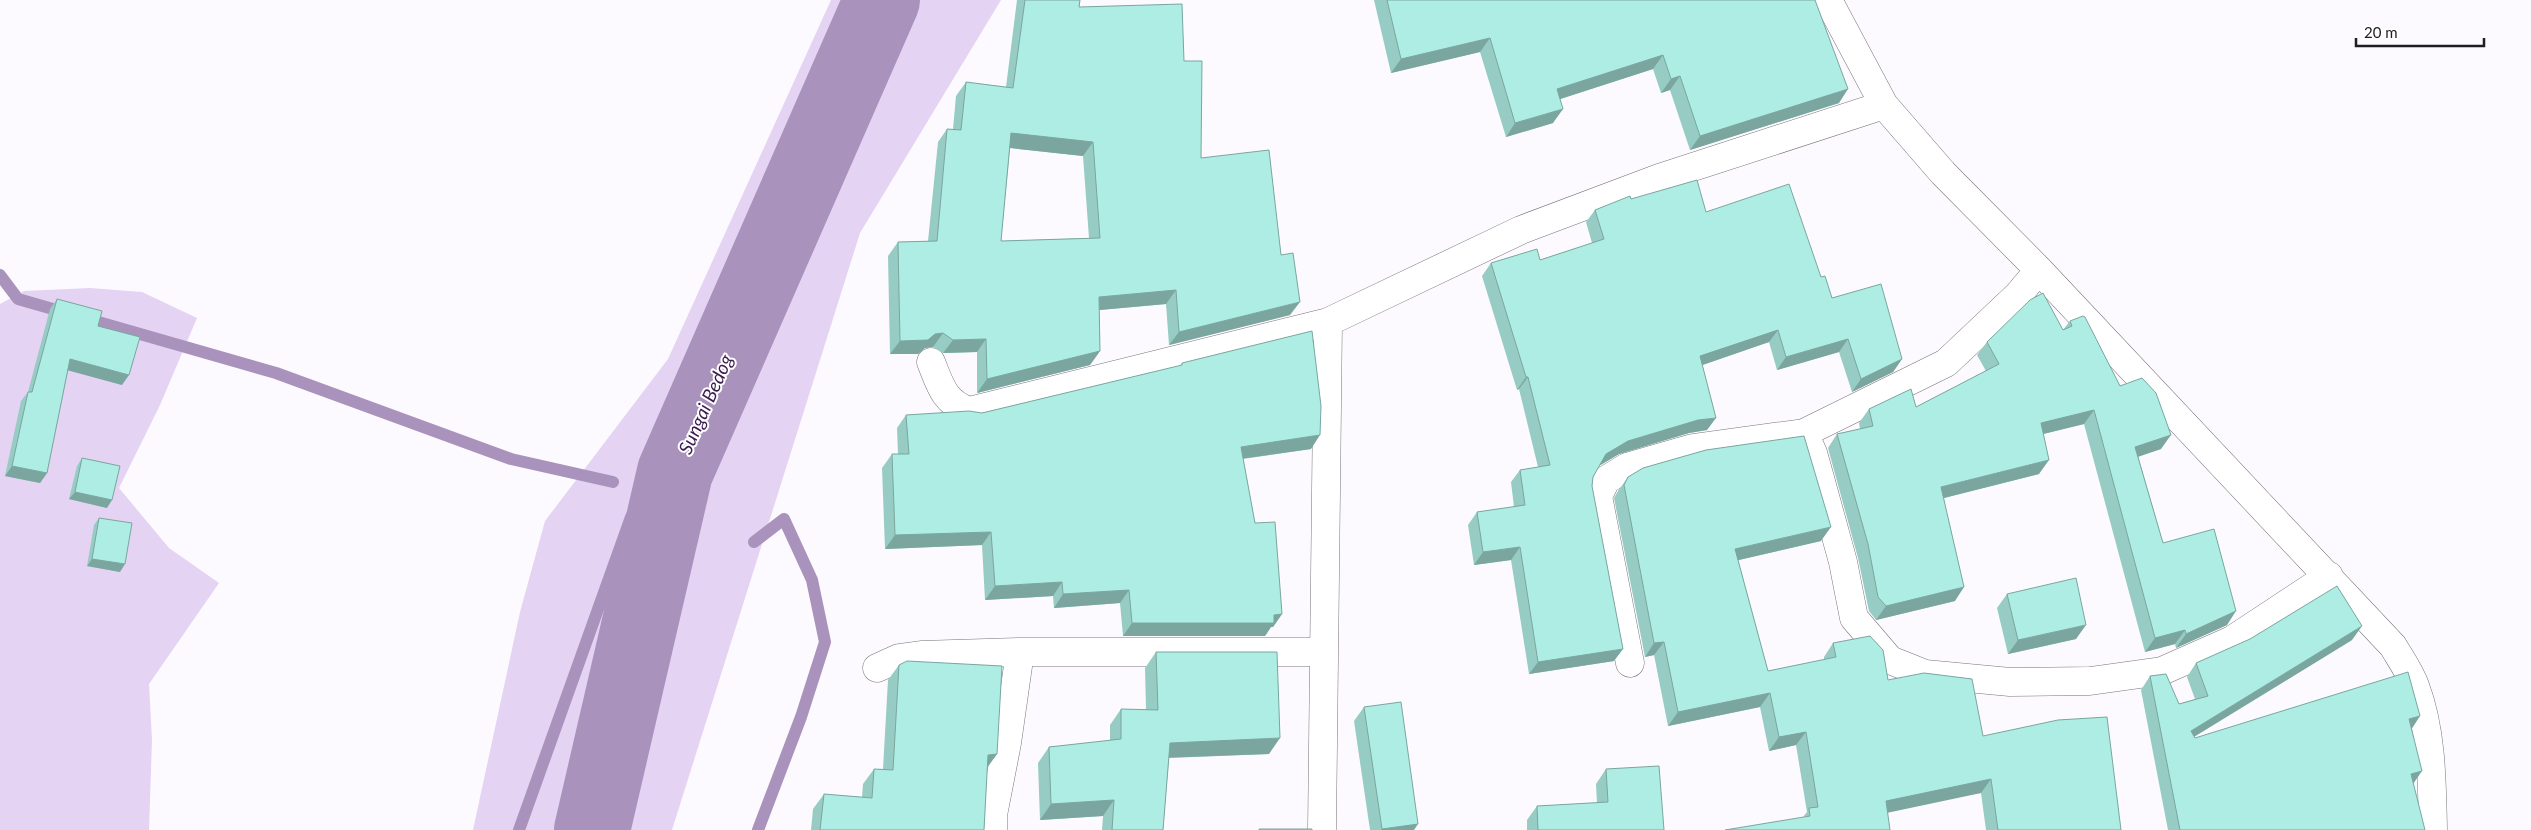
<svg xmlns="http://www.w3.org/2000/svg" width="2531" height="830" font-family="Lato,sans-serif">
  <style>
    .green { fill: #e4d3f2 }
    .lines { fill: none; stroke-linecap: round; stroke-linejoin: round }
    .stream { stroke: #a992bc; stroke-width: 12 }
    .river { stroke: #a992bc; stroke-width: 76 }
    .minor-casing { stroke: #78757a; stroke-width: 29 }
    .minor { stroke: #fff; stroke-width: 28 }
    .wall { fill: #96ccc3; fill-rule: evenodd }
    .shaded-wall { fill: #7aa69f }
    .building { fill: #aeede3; stroke: #7aa69f; fill-rule: evenodd }
    .labels { text-anchor: middle; dominant-baseline: central; stroke-width: 4; stroke-linejoin: round; paint-order: stroke }
    .water-label { font-size: 19px; font-style: italic; fill: #3b1c50; stroke: #fff }
  </style>
  <rect width="100%" height="100%" fill="#fcfafe"/>
  <path class="green" d="M831,0H1001L860,233L672,830H473L520,612L545,521L668,359Z
    M90,288L142,292L197,318L160,405L119,488L169,548L219,583L149,684L152,740L149,830H0V304L24,291Z"/>
  <g class="lines">
    <path class="stream" d="M0,275L18,299L276,373L511,459L613,482
      M754,542L784,519L812,580L825,642L801,717L758,830
      M519,830L631,517"/>
    <path class="river" d="M592,830L675,472L882,0"/>
    <defs>
      <path id="minor" d="M1828,0L1884,105L1943,173L2039,270L2393,646C2400,658 2410,672 2415,686C2432,731 2432,782 2433,830
        M2039,270L2018,295L1946,363L1804,433L1813,453L1820,478L1843,562L1854,618L1890,660L1925,674L2010,682L2090,681L2162,671L2232,640L2329,576
        M931,362C940,385 944,402 969,411L1328,322
        M1630,663L1598,496L1606,480L1627,467L1693,448L1804,433
        M877,668L899,658L921,655L1020,652H1324
        M993,830V815L1007,743L1020,652
        M1322,830L1328,322L1521,230L1659,178L1884,105"/>
    </defs>
    <use href="#minor" class="minor-casing"/>
    <use href="#minor" class="minor"/>
  </g>
  <path class="wall" d="M1017,0H1080L1079,7L1184,61L1201,158L1281,255L1290,315L1169,345L1166,304L1099,310L1100,351L1090,365L977,393V352L943,353L933,347L925,348L918,354H890L888,256L898,242L928,241L938,142L947,129H953L956,96L966,82L1006,87ZM1010,148L1083,156L1089,238L1001,241Z
    M1374,0H1815L1839,103L1690,150L1670,90L1661,93L1653,69L1560,99L1553,123L1506,137L1480,52L1391,73Z
    M1631,199L1706,212L1821,277L1832,298L1902,359L1893,372L1852,392L1839,352L1777,370L1769,342L1702,365L1707,430L1689,433L1619,454L1599,466L1593,477L1592,486L1614,661L1529,674L1511,560L1474,565L1468,525L1477,512L1514,507L1511,482L1520,470L1538,467L1519,389L1517,390L1482,276L1491,263L1540,260L1592,243L1586,222L1595,210Z
    M57,299L98,326L122,385L68,370L47,473L40,483L5,476L21,401L28,392L50,309Z
    M2070,321L2120,386L2161,449L2138,456L2163,543L2227,625L2176,648L2175,644L2145,652L2084,424L2043,434L2039,474L1944,498L1955,601L1876,620L1869,611L1858,558L1828,448L1837,434L1860,429L1859,423L1869,409L1916,407L1986,371L1977,355L1987,342L2063,330Z
    M1182,363L1311,449L1243,459L1255,523L1282,614L1273,627H1271L1265,636H1123L1120,603L1054,608L1053,596L985,600L982,545L885,549L882,468L892,454H898L897,428L906,415L982,413L1180,366Z
    M82,458L107,508L69,499L77,466Z
    M1628,477L1821,541L1738,560L1768,671L1824,660V657L1833,643L1888,680L1983,736L2121,830H1986L1981,793L1803,817L1807,812L1796,745L1769,751L1760,707L1668,726L1654,655L1645,657L1614,498L1618,491Z
    M99,518L120,572L87,566L94,525Z
    M2007,594L2076,639L2008,654L1997,608Z
    M2352,640L2194,737L2195,738L2411,729L2413,784L2425,830H2168L2141,690L2150,676L2179,704L2195,699L2187,677L2196,663Z
    M1156,652L1269,754L1169,758L1163,830H1102L1103,816L1040,820L1038,763L1049,747L1110,741V725L1121,709L1146,710L1145,668Z
    M899,665L997,754L987,768L984,830H811L813,809L824,794L862,797L863,784L874,769H883L888,680Z
    M1364,707L1414,830H1370L1354,721Z
    M1606,769L1664,830H1527V820L1537,806L1597,803L1596,784Z"/>
  <path class="shaded-wall" d="M1490,38L1480,52L1391,73L1401,59Z
    M1663,55L1653,69L1548,103L1557,89Z
    M1680,76L1670,90L1661,93L1671,79Z
    M1848,89L1839,103L1690,150L1700,136Z
    M1563,109L1553,123L1506,137L1515,123Z
    M1011,133L1093,142L1083,156L1001,147Z
    M1176,290L1166,304L1089,311L1099,297Z
    M1300,302L1290,315L1169,345L1179,332Z
    M1778,330L1769,342L1691,369L1700,356Z
    M943,333L933,347L925,348L918,354H890L900,341Z
    M986,339L977,352L943,353L953,340Z
    M1848,339L1839,352L1777,370L1786,357Z
    M1100,351L1090,365L977,393L987,379Z
    M70,359L129,375L122,385L63,369Z
    M1902,359L1893,372L1852,392L1861,379Z
    M1526,377H1528L1519,389L1517,390Z
    M2094,410L2084,424L2031,437L2041,423Z
    M1716,418L1707,430L1689,433L1619,454L1597,467L1606,454L1628,441L1698,420Z
    M1320,435L1311,449L1232,460L1241,447Z
    M2171,435L2161,449L2126,461L2135,447Z
    M2049,460L2039,474L1932,501L1941,487Z
    M12,466L47,473L40,483L5,476Z
    M75,492L112,500L107,508L69,499Z
    M1831,527L1821,541L1726,563L1735,549Z
    M991,532L982,545L885,549L895,535Z
    M1520,547L1511,560L1474,565L1483,552Z
    M92,559L125,564L120,572L87,566Z
    M1062,582L1053,596L985,600L995,586Z
    M1964,587L1955,601L1876,620L1886,606Z
    M1129,590L1120,603L1054,608L1063,594Z
    M2236,611L2227,625L2176,648L2186,634Z
    M1282,614L1273,627H1271L1265,636H1123L1132,623Z
    M2086,625L2076,639L2008,654L2018,640Z
    M2362,626L2352,640L2182,744L2191,731Z
    M2185,630L2175,644L2145,652L2155,638Z
    M1664,642L1654,655L1645,657L1654,643Z
    M1623,649L1614,661L1529,674L1538,662Z
    M1770,693L1760,707L1668,726L1678,712Z
    M2420,716L2411,730L2409,719Z
    M1806,732L1796,745L1769,751L1779,737Z
    M1280,738L1269,754L1159,758L1170,743Z
    M997,754L986,769L988,755Z
    M2422,771L2413,784L2411,774Z
    M1991,779L1981,793L1877,815L1886,801Z
    M1114,800L1103,816L1040,820L1051,804Z
    M1418,824L1414,830H1381L1382,829Z"/>
  <path class="building" d="M1025,0H1080L1079,7L1182,4L1184,61H1202L1201,158L1269,150L1281,255L1293,253L1300,302L1179,332L1176,290L1099,297L1100,351L987,379L986,339L953,340L943,333L935,334L928,340L900,341L898,242L937,241L947,129L961,130L966,82L1013,88ZM1011,133L1093,142L1100,238L1001,241Z
    M1387,0H1815L1848,89L1700,136L1680,76L1671,79L1663,55L1557,89L1563,109L1515,123L1490,38L1401,59Z
    M1697,180L1706,212L1789,184L1821,277L1825,276L1832,298L1881,284L1902,359L1861,379L1848,339L1786,357L1778,330L1700,356L1716,418L1698,420L1628,441L1606,454L1593,477L1592,486L1623,649L1538,662L1520,547L1483,552L1477,512L1525,505L1520,470L1550,465L1528,377H1526L1491,263L1537,249L1540,260L1604,239L1595,210L1630,196L1631,199Z
    M2043,293L2063,330L2072,326L2070,321L2083,316L2085,317L2120,386L2142,378L2156,393L2171,435L2135,447L2163,543L2214,529L2236,611L2186,634L2185,630L2155,638L2094,410L2041,423L2049,460L1941,487L1964,587L1886,606L1878,597L1868,544L1837,434L1873,426L1869,409L1911,389L1916,407L1999,364L1987,342L2030,300Z
    M57,299L102,311L98,326L140,337L129,375L70,359L47,473L12,466L28,392H32Z
    M1312,331L1321,406L1320,435L1241,447L1255,523L1275,522L1282,614L1274,615V623H1132L1129,590L1063,594L1062,582L995,586L991,532L895,535L892,454H909L906,415L969,411L982,413L1182,365V363Z
    M1804,436L1831,527L1735,549L1768,671L1836,657L1833,643L1870,636L1883,650L1888,680L1924,673L1972,679L1983,736L2058,720L2107,717L2121,830H1998L1991,779L1886,801L1890,830H1725L1810,816L1809,808L1818,807L1806,732L1779,737L1770,693L1678,712L1664,642L1654,643L1624,485L1628,477L1643,468L1706,450Z
    M82,458L120,466L112,500L75,492Z
    M99,518L132,523L125,564L92,559Z
    M2076,578L2086,625L2018,640L2007,594Z
    M2337,586L2362,626L2191,731L2195,738L2408,672L2420,716L2409,719L2422,771L2411,774L2425,830H2180L2150,676L2166,674L2179,704L2208,696L2196,663L2250,639Z
    M1156,652H1277L1280,738L1170,743L1163,830H1112L1114,800L1051,804L1049,747L1121,739V709L1158,710Z
    M907,661L1002,666L997,754L988,755L984,830H820L824,794L872,798L874,769L893,770L899,665Z
    M1401,702L1418,824L1382,829L1364,707Z
    M1659,766L1664,830H1538L1537,806L1608,802L1606,769Z
    M1259,829H1312V830H1259Z"/>
  <g class="labels">
    <g class="water-label">
      <text transform="translate(705 404) rotate(-66)">Sungai Bedog</text>
    </g>
  </g>
  <path d="M2356 38v8h128v-8" fill="none" stroke="#1e1d1f" stroke-width="2.5"/>
  <text x="2364" y="38" font-size="15" fill="#1e1d1f" stroke="#ffffff" stroke-width="4" paint-order="stroke">20 m</text>
</svg>
